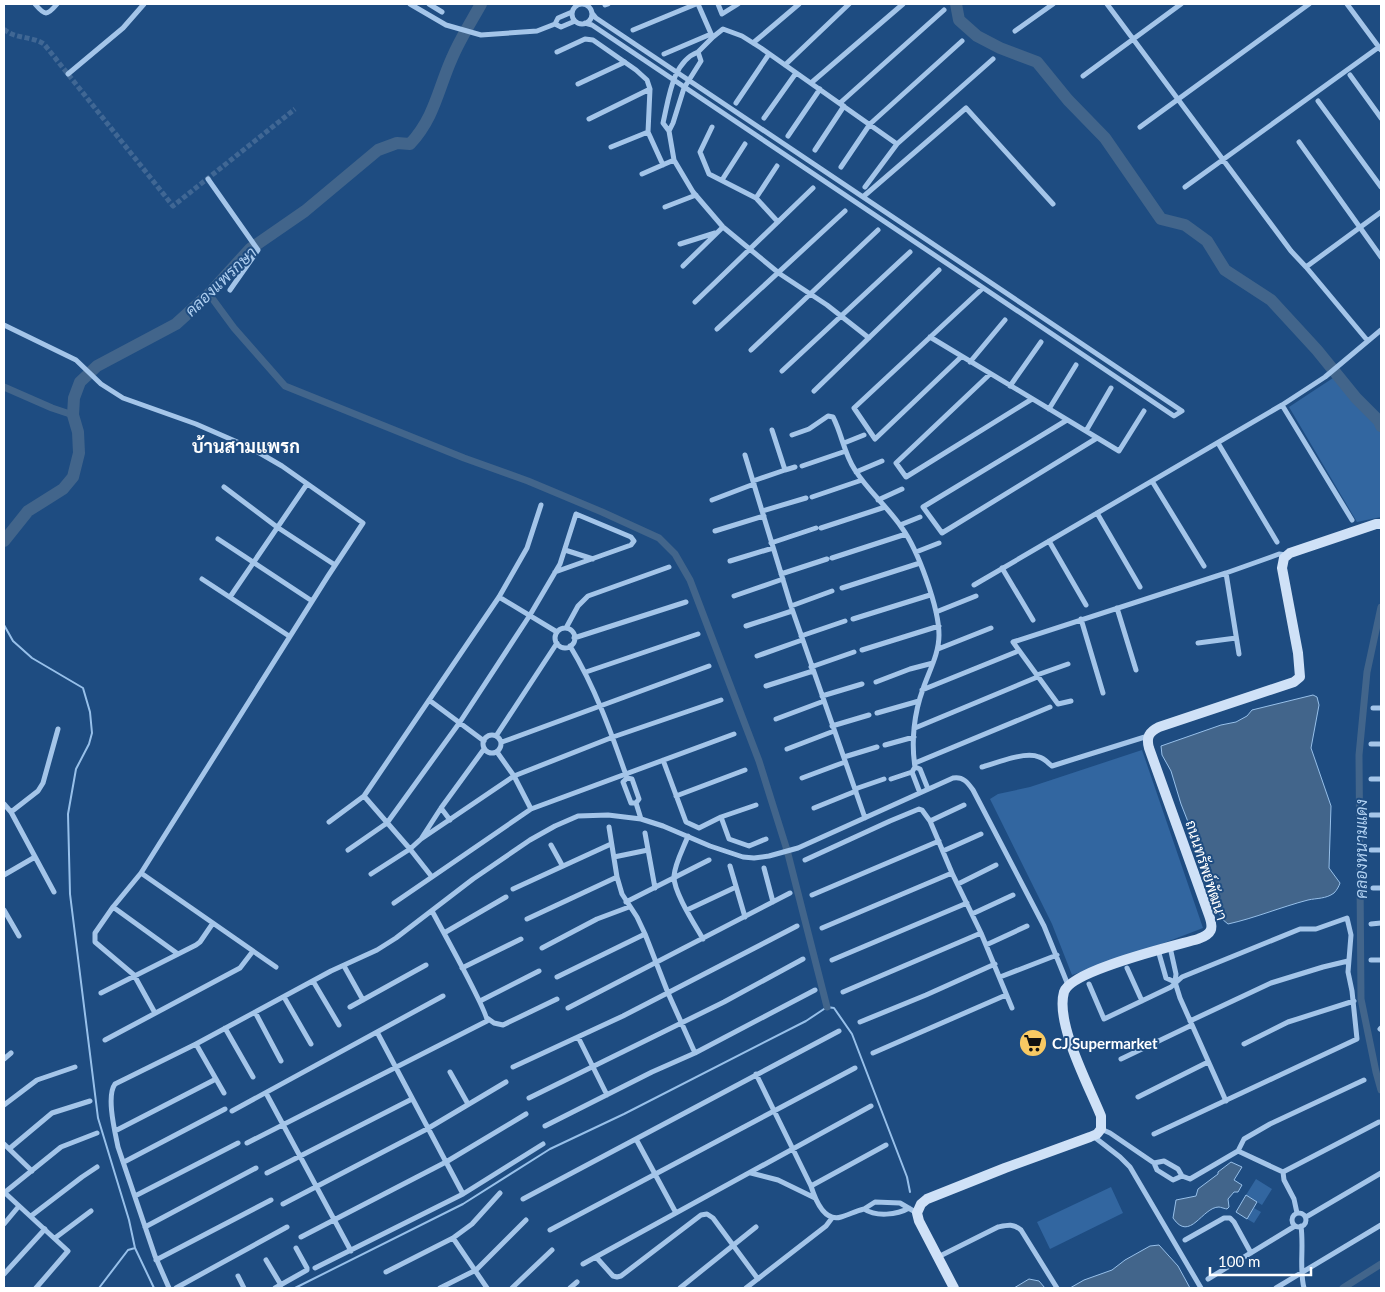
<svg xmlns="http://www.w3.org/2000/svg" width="1385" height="1292" font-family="Lato,Sarabun,sans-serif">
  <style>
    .green { fill: #3266a0 }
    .water { fill: #42658b; stroke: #97c0ea }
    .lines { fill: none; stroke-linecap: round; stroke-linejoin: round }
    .stream { stroke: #97c0ea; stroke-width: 2 }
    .canal { stroke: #42658b; stroke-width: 7 }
    .river { stroke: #42658b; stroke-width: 12 }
    .street-tunnel { stroke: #406794; stroke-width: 5; stroke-dasharray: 5 2.5; stroke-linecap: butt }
    .street { stroke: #a4c5e9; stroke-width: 5 }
    .secondary { stroke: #cfe1f7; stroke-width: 10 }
    .labels { text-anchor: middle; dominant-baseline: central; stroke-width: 4; stroke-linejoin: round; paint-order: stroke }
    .street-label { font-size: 15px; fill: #fff; stroke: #1e4c81 }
    .poi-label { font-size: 15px; font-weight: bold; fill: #fff; stroke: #1e4c81; text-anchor: start }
    .water-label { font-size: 16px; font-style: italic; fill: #afcff0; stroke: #1e4c81 }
    .quarter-label { font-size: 18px; font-weight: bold; fill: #fff; stroke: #1e4c81 }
  </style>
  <rect width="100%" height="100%" fill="#1e4c81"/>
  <path class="green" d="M1333,378L1375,422L1381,434V517L1357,522L1289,407Z
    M1142,750L1203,928L1156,946L1072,975L1052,924L990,799L998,794L1030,787Z
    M1256,1179L1272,1189L1262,1205L1246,1195Z
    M1111,1187L1123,1213L1050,1249L1037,1222Z
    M1254,1208L1261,1212L1254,1223L1247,1219Z"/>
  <path class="water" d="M1313,695L1317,697L1319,705L1311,748L1331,806L1329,868L1340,883C1339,886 1337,890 1334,893C1326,899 1317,898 1308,900C1281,907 1255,918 1228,924L1222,919L1216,906L1212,883L1181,804L1171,771L1162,755L1161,746L1221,725L1236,722L1247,716L1252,710Z
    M1231,1162L1242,1167L1234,1180L1242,1185L1238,1192H1234L1228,1199L1229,1207L1227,1209C1226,1209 1220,1207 1219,1207C1202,1207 1190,1243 1173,1218L1176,1200L1196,1196L1198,1189L1218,1174V1172Z
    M1246,1195L1257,1202L1247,1219L1236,1212Z
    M1159,1245L1178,1266L1190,1288H1070L1084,1280L1112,1270L1125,1260L1150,1246Z
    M1029,1279L1039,1281L1045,1288H1014Z"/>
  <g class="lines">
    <path class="stream" d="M4,625L13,641L32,658L83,688L90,712L92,733L89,744L76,769L68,814L70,894L98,1118L129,1220L135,1248L154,1288
      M99,1288L128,1250L135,1248
      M295,1288L463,1204L550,1149L624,1114L806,1021L827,1007L834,1008L852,1034L907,1177L910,1192"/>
    <path class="canal" d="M209,294L234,328L285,386L464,458L528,481L602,512L659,538L675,554L690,580L759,761L787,850L827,1007
      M4,387L52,408L73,415
      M1381,607L1367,672L1359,755L1361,999L1376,1072L1381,1090
      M1343,1288L1381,1264"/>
    <path class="river" d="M956,4L959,20L977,36L1000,48L1037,62L1068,100L1105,138L1161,219L1185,225L1207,241L1225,270L1271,300L1317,350L1356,398L1379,421L1381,426
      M4,541L28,511L63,489L73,477L79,453L78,432L73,415L74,398L80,382L97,366L176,324L209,294L250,249L305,211L378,150L397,143L410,144C435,117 438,89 452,58C460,39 471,22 481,4"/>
    <path class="street-tunnel" d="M4,29C14,39 32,36 44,44L173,206L295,109"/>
    <path class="street" d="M35,4C45,16 47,16 57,4
      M410,4L446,25L481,35L537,31L555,24L558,18L572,12
      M429,4L442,12
      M698,4L712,36
      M718,4L722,14L738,4
      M1107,4L1291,251L1306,267L1381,212
      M1347,4L1381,50
      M572 14a10 10 0 1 1 20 0a10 10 0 1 1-20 0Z
      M605,5L608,4
      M585,23L592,25L1174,416L1182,411L596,18L592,13
      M555,24L561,27L575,21
      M633,30L696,4
      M1015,31L1053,4
      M753,43L799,4
      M557,52L585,39L593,40L636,70L647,80L650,89L648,132L663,165
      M698,52L713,37L723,29L742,36L761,48L897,144L865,187
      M698,52L701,61L684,88L673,123L669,131L663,123C669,98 672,62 698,52Z
      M664,54L711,34
      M785,65L849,4
      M68,74L123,28L144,4
      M1350,75L1381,118
      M1083,76L1181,4
      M811,83L903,4
      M578,84L625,62
      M1318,101L1381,187
      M736,103L769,54
      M840,103L944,10
      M764,118L796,73
      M589,119L650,89
      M712,127L700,152L709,174L756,198L778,222
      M1140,127L1309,4
      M669,131L674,160L693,192L723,227L780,274L827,305L869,338
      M788,136L820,89
      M1299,142L1381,257
      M897,144L993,59
      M611,147L648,132
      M815,150L844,106
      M841,167L870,124L962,41
      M642,174L674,160
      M208,179L258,250L230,290
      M722,180L745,144
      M1185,187L1379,47
      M864,196L966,108L1053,204
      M756,198L777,166
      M665,207L696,195
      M680,244L715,233
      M683,266L723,227
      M1306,267L1367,340
      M695,302L813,188
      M4,325L76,360L101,384L123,398L196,424L251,448L282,466L363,523L328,576L141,873L276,967
      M717,329L845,211
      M930,337L1119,451L1144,411
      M751,350L878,230
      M961,357L875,439L854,408L983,288
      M970,362L1005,320
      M782,371L910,252
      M990,374L896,463L906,477L1032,399
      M1010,386L1041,342
      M814,391L939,270
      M1282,405L1352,520
      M1049,409L1076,365
      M1067,420L923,507L942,533L1097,438
      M1086,431L1111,388
      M792,435L809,429L828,416L833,417C842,434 844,454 855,470C868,491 888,507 902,528C918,550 939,608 939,635C939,654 929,671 923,689C914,713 911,742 915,767L912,772L920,793
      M844,443L864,435
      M1218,443L1277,542
      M745,455L791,606L865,818
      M802,466L846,451
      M785,470L795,467
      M856,472L882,461
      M753,481L785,470L772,430
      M1152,481L1204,566
      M224,487L277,527L335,565
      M812,497L862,480
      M712,500L754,484
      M878,500L902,489
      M762,511L806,498
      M1097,513L1140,587
      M900,525L920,517
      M821,528L885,507
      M715,531L764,516
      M218,539L312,601
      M1049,541L1086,605
      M771,543L816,528
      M565,550L593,559
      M916,552L939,543
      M832,558L906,534
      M730,561L773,548
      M1002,568L1033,620
      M1226,573L1239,654
      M781,574L827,559
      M202,579L289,636
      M974,585L1282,405L1325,377L1381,330
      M842,588L920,563
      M734,596L783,579
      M230,597L307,484
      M499,597L557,632
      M791,606L832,591
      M1117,608L1136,670
      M936,612L976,596
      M853,619L930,595
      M1081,619L1103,693
      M746,626L792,611
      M566,628L578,606L588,596L669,567
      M555 638a10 10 0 1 1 20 0a10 10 0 1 1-20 0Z
      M801,636L845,621
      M574,638L686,602
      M1198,643L1236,638
      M570,646C595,687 611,732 627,778L632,779L639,799L636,803L641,819
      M938,649L991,628
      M862,650L939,626
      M757,656L802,640
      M811,667L854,652
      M586,672L698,634
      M1037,675L1068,664
      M876,682L910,669L933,663
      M766,686L813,671
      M922,690L1016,652
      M822,696L862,684
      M429,700L484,741
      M1071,701L1058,704L1013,642L1226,573L1271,557L1279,554L1286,555
      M1373,708H1381
      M877,713L919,701
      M776,719L824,701
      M832,726L869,715
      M915,728L1035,678
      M483 744a9 9 0 1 1 18 0a9 9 0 1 1-18 0Z
      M496,736L557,643
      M502,742L709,666
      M1371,744H1381
      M885,745L914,737
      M787,749L834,731
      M497,752L514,776L531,809
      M844,757L877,747
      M663,760L686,822L699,828L721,817L756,805
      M915,763L1050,707
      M915,767L920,769L928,789
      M982,767C996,763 1025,751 1039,757C1044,758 1048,763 1052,766L1148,736
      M627,778L623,782L631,803H636
      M802,778L845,762
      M891,779L912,772
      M1371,779H1381
      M855,789L884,779
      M676,796L745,770
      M4,804L11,812
      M441,808L450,820
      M814,808L856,791
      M1371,815H1381
      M721,817L729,839L749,846L766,839
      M930,821L964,805
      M329,822L364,796
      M609,827L617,877L622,894L637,917L645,934L668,993L695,1053
      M645,833L655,888
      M688,836C683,849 675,863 674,876C673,891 695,925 703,939
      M421,839L514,776L613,737L721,700
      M551,845L562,865
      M348,850L387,823L460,722L530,615L560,564L576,514L631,537L634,541L631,545L555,572
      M1371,850H1381
      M943,851L981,834
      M614,857L648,850
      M805,860L890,821L919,809L922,810L930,821L952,873L981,933L1012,1008
      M730,866L745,917
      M764,868L773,902
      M141,873L113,907L95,933V942L134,975L155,1013
      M371,874L410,849L421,839L441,808L484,749
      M4,875L35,857
      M432,877L531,809L734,734
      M958,884L996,865
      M1373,888H1381
      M513,889L611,844
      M54,892L11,812L38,791L43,783L58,729
      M812,895L939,841
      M626,902L709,860
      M394,903L432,877L410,849L364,796L499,597L527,548L541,505
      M113,907L178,954
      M4,910L19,936
      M687,910L736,887
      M972,914L1013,895
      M527,919L617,877
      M1371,924L1381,923
      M822,928L952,873
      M444,933L506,897
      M986,945L1027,926
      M542,948L597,919L629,907
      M1158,950L1166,978L1175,982L1176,974L1170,947
      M832,960L967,903
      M1371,960H1381
      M344,966L363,1000
      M462,968L521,939
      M1127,968L1142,1001
      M557,977L645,934
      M1000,977L1057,955
      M313,981L339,1025
      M1175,982L1180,998L1226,1101
      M1089,984L1104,1019L1171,987L1182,977L1300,929H1316L1347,918L1351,935L1348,972L1352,991L1357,1039L1154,1134
      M843,992L981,933
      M101,993L196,945L200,942L213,923
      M284,997L311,1044
      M480,1001L539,971
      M350,1007L426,965
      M568,1008L790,893
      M255,1012L281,1061
      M487,1018L494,1023L503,1025L557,999
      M1190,1021L1271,983L1323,967L1348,961
      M860,1022L926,995L995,964
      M225,1028L253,1077
      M1380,1029L1381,1028
      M578,1037L607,1095
      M105,1040L240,968L253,951
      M196,1044L224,1093
      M1244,1044L1288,1022L1354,1001
      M873,1053L1006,995
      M4,1059L11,1053
      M1121,1059L1192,1025
      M513,1067L623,1016L797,926
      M450,1072L468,1104
      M756,1074L811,1186C815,1199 824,1222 841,1217C849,1215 855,1211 864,1209
      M266,1093L351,1251
      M1138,1097L1208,1062
      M529,1098L724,1002L803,959
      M4,1105L37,1080L75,1067
      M232,1111L443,996
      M545,1126L652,1072L695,1053L815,990
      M1101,1129L1110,1133L1154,1163L1157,1170L1173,1180L1182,1176L1190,1179L1238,1151
      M115,1131L216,1079
      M1093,1136L1120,1157L1130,1167L1201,1288
      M636,1139L676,1213
      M247,1143L487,1021C488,1012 440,926 432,911
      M4,1144L32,1171
      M9,1149L52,1113L90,1101
      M124,1162L225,1109
      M1154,1163L1164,1161L1178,1169L1182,1176
      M1283,1172L1379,1122
      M267,1173L412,1099
      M751,1173L778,1180L815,1198
      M811,1186L886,1145
      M4,1192L68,1251L36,1288
      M4,1193L61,1147L97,1133
      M463,1194L446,1162L526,1114
      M135,1196L238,1143
      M523,1199L839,1031
      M283,1204L427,1129L506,1082
      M909,1208C897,1215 876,1217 864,1209L875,1202L900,1203L917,1213
      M1292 1220a7 7 0 1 1 14 0a7 7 0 1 1-14 0Z
      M1297,1213L1294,1199L1284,1180L1283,1172L1238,1151L1244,1139L1270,1124L1364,1080
      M31,1216L82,1177L97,1167
      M1306,1217L1381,1173
      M4,1224L19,1206
      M1301,1226C1304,1248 1299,1269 1304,1288
      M145,1227L256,1168
      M550,1230L855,1068
      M301,1237L446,1162L377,1032
      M55,1238L91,1211
      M453,1238L487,1288
      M1185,1240L1224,1218H1230L1234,1222L1251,1253
      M596,1257L613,1276L617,1277L621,1276L701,1215L707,1214L713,1218L758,1279
      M938,1257L998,1227C1007,1225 1013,1223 1021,1230L1057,1288
      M156,1260L271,1200
      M266,1260L281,1285
      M583,1264L871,1106
      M315,1268L463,1194L543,1144
      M386,1272L453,1238L472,1224L500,1193
      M4,1274L45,1229
      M238,1276L244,1288
      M1208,1279L1295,1226
      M169,1288L155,1256L118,1147C115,1132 106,1096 115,1084L196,1044L331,971L377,950L396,938L473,879L530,840L555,826L578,816L608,815L641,819L663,826L710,846L743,857L754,858L769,856L798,848L953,778C963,776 968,783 973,790L1044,926L1068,985
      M176,1288L287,1227
      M275,1288L307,1270V1268L296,1248
      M440,1288L476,1270L526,1220
      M512,1288L552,1250
      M570,1288L577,1282
      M680,1288L756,1227
      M746,1288L826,1226L832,1218
      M1276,1288L1381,1225"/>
    <path class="secondary" d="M954,1288L919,1221L917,1213L921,1204L927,1199L1005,1168L1090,1137L1097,1134L1101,1129V1116C1089,1086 1055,1023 1064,992C1071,970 1174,946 1198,939C1212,934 1214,929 1209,915L1149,748C1146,737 1149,732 1159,727L1294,682L1300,677L1298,653L1282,568L1284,558L1290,553L1376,524H1381"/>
  </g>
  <defs>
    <symbol id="supermarket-disc" viewBox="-11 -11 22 22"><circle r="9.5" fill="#f8c963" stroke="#1e4c81"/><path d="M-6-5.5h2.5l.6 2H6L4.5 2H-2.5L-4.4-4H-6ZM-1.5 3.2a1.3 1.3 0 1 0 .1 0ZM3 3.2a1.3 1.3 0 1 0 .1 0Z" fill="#111"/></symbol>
  </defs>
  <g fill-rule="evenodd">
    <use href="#supermarket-disc" x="1017" y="1027" width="32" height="32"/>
  </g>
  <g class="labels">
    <g class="street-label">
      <text transform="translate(1207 870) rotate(72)">ถนนทรัพย์พัฒนา</text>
    </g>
    <g class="poi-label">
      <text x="1052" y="1043">CJ Supermarket</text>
    </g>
    <g class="water-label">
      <text transform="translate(220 281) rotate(-44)">คลองแพรกษา</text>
      <text transform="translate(1360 849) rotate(-90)">คลองหนามแดง</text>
    </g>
    <g class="quarter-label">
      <text x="246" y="446">บ้านสามแพรก</text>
    </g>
  </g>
  <rect width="1385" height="1292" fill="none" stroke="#ffffff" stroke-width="10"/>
  <path d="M1210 1267v8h101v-8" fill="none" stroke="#ffffff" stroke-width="2.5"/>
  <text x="1218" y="1267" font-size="15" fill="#ffffff" stroke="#1e4c81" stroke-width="4" paint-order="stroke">100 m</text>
</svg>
